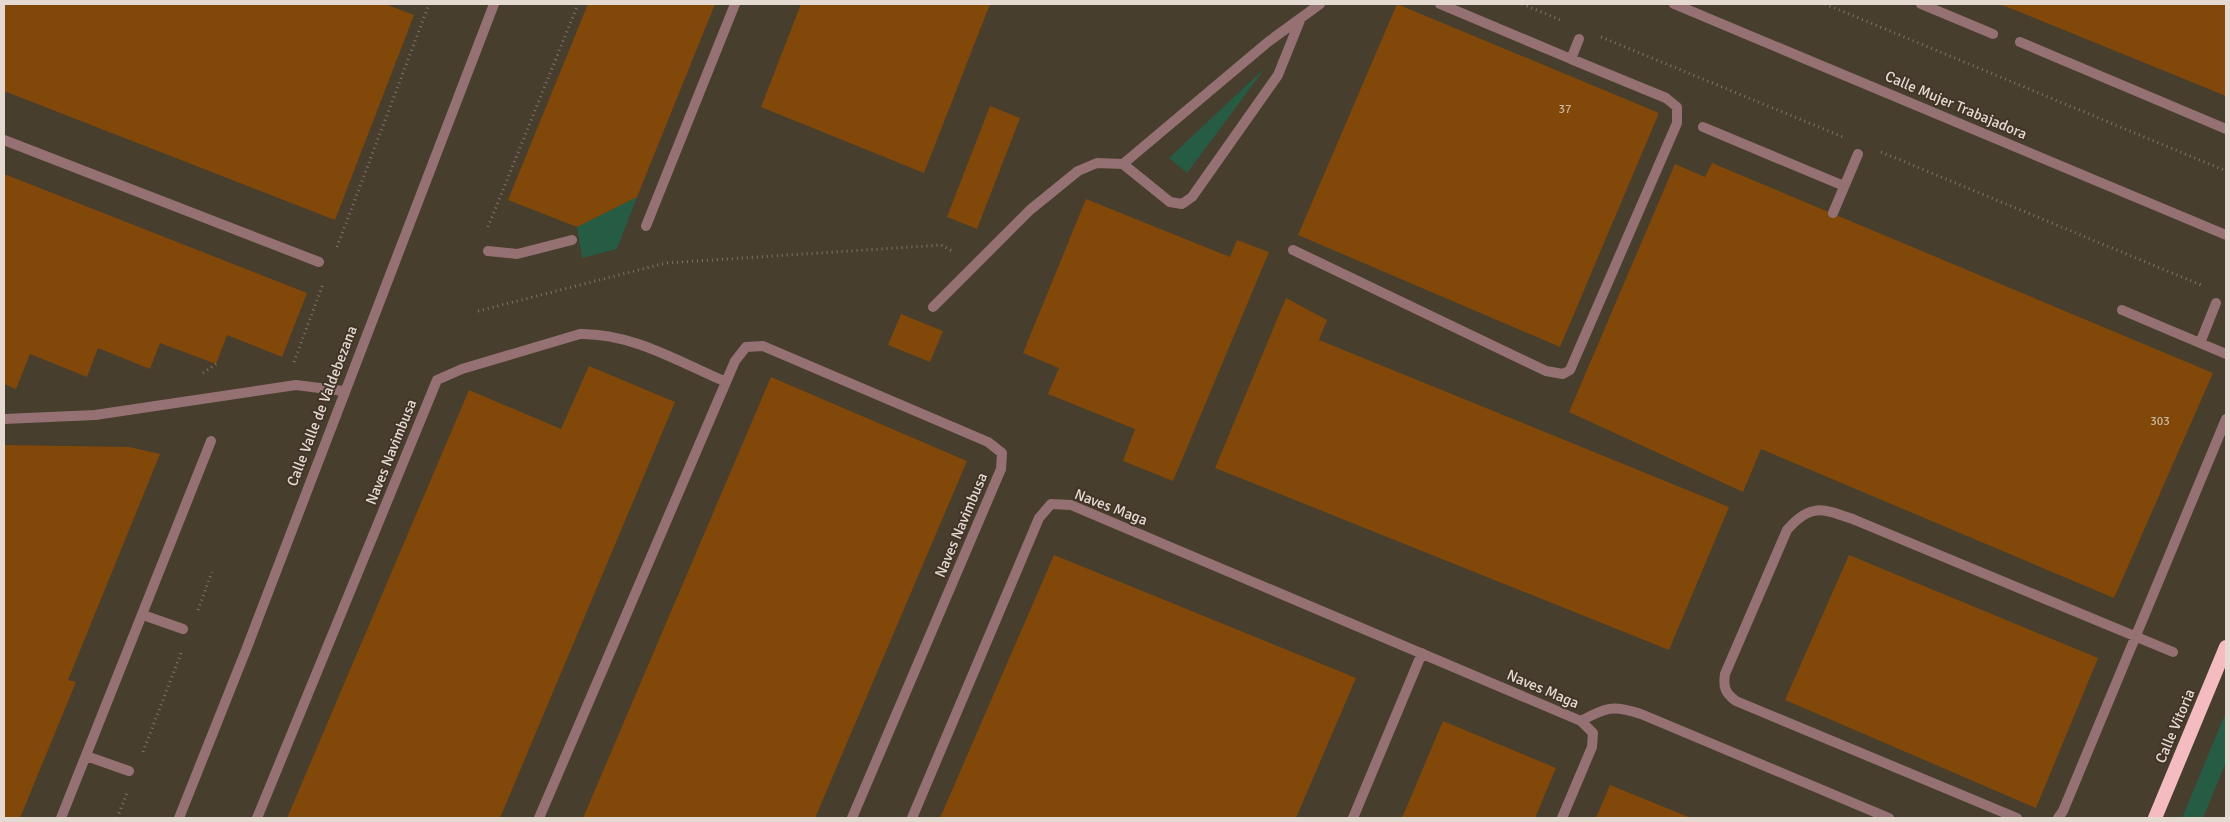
<svg xmlns="http://www.w3.org/2000/svg" width="2230" height="822" font-family="Signika,sans-serif">
  <style>
    .industrial { fill: #473e2d }
    .green { fill: #265c44 }
    .building { fill: #814809 }
    .lines { fill: none; stroke-linecap: round; stroke-linejoin: round }
    .path { stroke: #817469; stroke-width: 3; stroke-dasharray: 1 4; stroke-linecap: butt }
    .service { stroke: #967173; stroke-width: 10 }
    .minor { stroke: #967173; stroke-width: 10 }
    .trunk { stroke: #f4bcc0; stroke-width: 14 }
    .labels { text-anchor: middle; dominant-baseline: central; stroke-width: 4; stroke-linejoin: round; paint-order: stroke }
    .number-label { font-size: 12px; fill: #cbb6a0 }
    .street-label { font-size: 15px; fill: #e4dad2; stroke: #433428 }
  </style>
  <rect width="100%" height="100%" fill="#433428"/>
  <path class="industrial" d="M4,4H2226V818H4Z"/>
  <path class="green" d="M1265,68L1187,173L1169,158Z
    M637,197L617,249L582,258L577,227Z
    M2226,712V762L2203,818H2182Z"/>
  <path class="building" d="M4,4H385L414,15L335,220L4,91Z
    M588,4H715L637,197L577,227L508,200Z
    M801,4H990L924,173L761,107Z
    M1397,4L1659,113L1560,347L1298,235Z
    M1999,4H2226V96L2015,10Z
    M990,106L1020,118L977,229L947,217Z
    M1712,163L2213,373L2114,598L1761,449L1743,492L1569,412L1675,164L1705,177Z
    M4,174L307,293L282,357L227,335L216,364L160,343L150,369L98,348L87,377L30,354L16,389L4,384Z
    M1086,199L1230,257L1237,240L1269,252L1173,481L1123,461L1135,429L1048,394L1059,368L1023,353Z
    M1286,298L1327,320L1319,340L1729,507L1669,650L1215,468Z
    M901,314L943,331L930,362L888,345Z
    M589,366L675,402L500,818H287L469,390L561,429Z
    M771,377L967,461L815,818H583Z
    M4,445L129,447L160,454L68,680L76,682L20,818H4Z
    M1054,555L1356,678L1296,818H940Z
    M1849,555L2098,658L2036,808L1785,700Z
    M1443,721L1556,768L1535,818H1402Z
    M1610,785L1691,818H1596Z"/>
  <g class="lines">
    <path class="path" d="M1522,4L1563,21
      M1825,4L2226,171
      M1601,37L1843,137
      M1881,152L2201,285
      M488,227L578,4
      M337,247L428,7
      M478,311L666,263L941,245L954,252
      M294,362L323,284
      M203,373L216,364
      M198,610L212,572
      M143,752L181,653
      M117,818L127,793"/>
    <path class="service" d="M1440,4L1571,59L1579,39
      M1921,4L1993,34
      M1301,18L1278,75L1192,197L1182,204L1170,202L1123,164L1268,42L1320,4
      M2020,42L2226,129
      M1703,127L1844,186
      M4,140L319,262
      M1833,213L1858,154
      M646,226L735,4
      M1293,250L1546,371L1563,374L1570,370L1677,123V107L1666,98L1571,59
      M488,251L517,254L572,240
      M2216,303L2200,343L2226,354
      M933,307L1030,210L1078,171L1097,163L1123,164
      M2122,310L2200,343
      M143,615L183,629
      M1581,721C1606,707 1613,705 1641,714L1889,818
      M86,756L129,771
      M61,818L211,441
      M257,818L437,380L462,369L580,334C632,333 679,362 726,382
      M539,818L735,361L746,347L763,346L988,442L1002,453L1001,469L852,818
      M912,818L1039,518L1051,504L1071,505L1581,721L1593,733L1592,747L1562,818
      M1353,818L1422,653
      M2017,818L1736,701C1725,693 1723,687 1725,674L1787,530C1811,502 1824,509 1855,520L2173,652
      M2058,818L2063,811L2226,419"/>
    <path class="minor" d="M1674,4L2226,235
      M4,419L95,415L296,385L343,391
      M179,818L246,650L494,4"/>
    <path class="trunk" d="M2155,818L2226,647"/>
  </g>
  <g class="labels">
    <g class="number-label">
      <text x="1565" y="109">37</text>
      <text x="2160" y="421">303</text>
    </g>
    <g class="street-label">
      <text transform="translate(1956 105) rotate(23)">Calle Mujer Trabajadora</text>
      <text transform="translate(322 406) rotate(-69)">Calle Valle de Valdebezana</text>
      <text transform="translate(391 452) rotate(-68)">Naves Navimbusa</text>
      <text transform="translate(1111 507) rotate(21)">Naves Maga</text>
      <text transform="translate(961 525) rotate(-67)">Naves Navimbusa</text>
      <text transform="translate(1543 689) rotate(23)">Naves Maga</text>
      <text transform="translate(2175 726) rotate(-67)">Calle Vitoria</text>
    </g>
  </g>
  <rect width="2230" height="822" fill="none" stroke="#e4dad2" stroke-width="10"/>
</svg>
